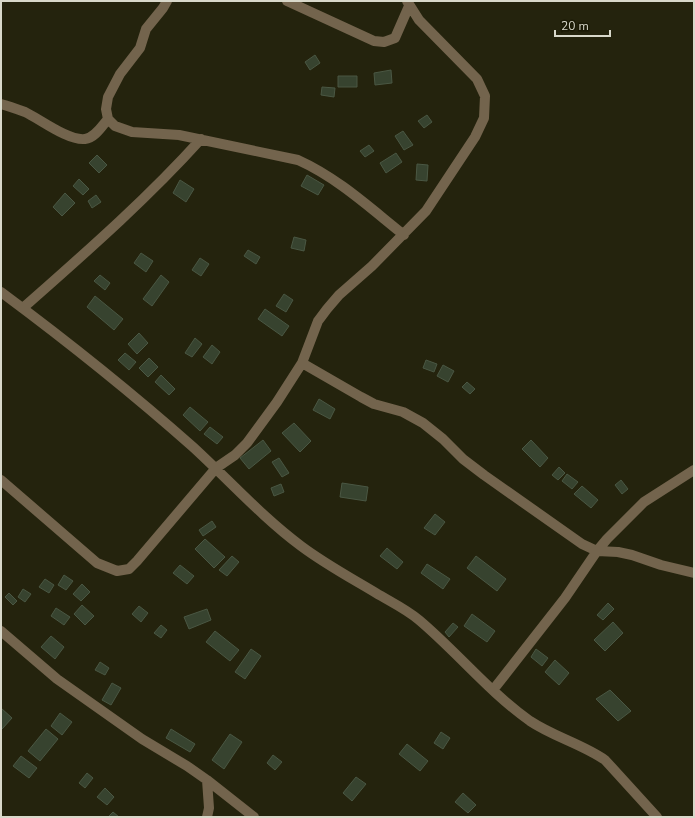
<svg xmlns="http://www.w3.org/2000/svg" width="695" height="818" font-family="'Nunito Sans',sans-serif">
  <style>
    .building { fill: #37432f; stroke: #4a5743 }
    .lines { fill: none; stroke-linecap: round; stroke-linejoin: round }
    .minor { stroke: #73644d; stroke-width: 10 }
  </style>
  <rect width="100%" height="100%" fill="#24230d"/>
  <path class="building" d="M315,55L320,63L310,70L305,62Z
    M391,70L392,83L375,85L374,73Z
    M338,76H357V87H338Z
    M322,87L335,88L334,97L321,95Z
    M427,115L432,122L424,128L418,121Z
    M403,131L413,145L404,150L395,136Z
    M369,145L374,151L365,157L360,151Z
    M396,153L402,162L386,173L380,163Z
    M97,155L107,165L99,173L89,163Z
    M417,164L428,165L427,181L416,180Z
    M307,175L324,185L318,195L301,186Z
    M79,179L89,189L83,195L73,186Z
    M180,180L194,189L186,202L173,193Z
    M65,193L75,203L62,216L53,207Z
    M96,195L101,202L92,208L88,201Z
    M294,237L306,240L304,251L291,248Z
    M248,250L260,257L256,264L244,256Z
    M141,253L153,261L146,272L134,263Z
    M200,258L209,264L201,276L192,270Z
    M100,275L110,283L105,290L94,281Z
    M161,275L169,282L152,306L143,299Z
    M284,294L293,300L286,312L276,306Z
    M95,296L123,319L114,330L87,307Z
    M265,309L289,326L282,336L258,319Z
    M139,333L148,343L137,354L128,344Z
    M195,338L202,344L192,357L185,353Z
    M212,345L220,352L212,364L203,357Z
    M125,353L136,362L129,370L118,360Z
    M149,358L158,367L148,377L139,368Z
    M426,360L437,364L434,372L423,368Z
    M443,365L454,371L448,382L437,376Z
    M161,375L175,389L169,395L155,382Z
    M467,382L475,389L470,394L462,387Z
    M319,399L335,409L330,419L313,410Z
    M190,407L208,422L200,431L183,415Z
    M294,423L311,441L300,452L282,433Z
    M210,427L223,437L217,444L204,434Z
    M263,440L271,451L249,469L240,458Z
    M531,440L548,458L540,467L522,449Z
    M279,458L289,473L282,477L272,462Z
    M559,467L565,473L558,480L552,475Z
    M567,474L578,482L572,489L562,481Z
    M621,480L628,489L622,494L615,485Z
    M342,483L368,487L366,501L340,497Z
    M281,484L284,492L274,496L271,488Z
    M582,486L598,500L591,508L574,494Z
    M435,514L445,522L435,535L424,528Z
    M212,521L216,527L203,536L199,530Z
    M205,539L225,557L214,568L195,549Z
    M387,548L403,562L397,569L380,556Z
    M232,556L239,562L227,576L219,570Z
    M476,556L506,579L497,591L467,568Z
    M427,564L450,579L443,589L421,573Z
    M180,565L194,576L187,584L173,573Z
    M64,575L73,581L66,590L58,585Z
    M45,579L54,585L49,593L39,587Z
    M82,584L90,592L81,601L73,594Z
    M23,589L31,594L25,602L18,597Z
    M9,593L17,601L13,605L5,597Z
    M608,603L614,609L603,620L597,615Z
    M82,605L94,616L85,625L74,614Z
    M139,606L148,613L141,622L132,614Z
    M56,608L70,617L64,625L51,616Z
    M207,609L211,620L189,629L184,617Z
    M472,614L495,631L487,642L464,626Z
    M613,622L623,633L605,651L594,640Z
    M453,623L458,627L449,637L445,632Z
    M161,625L167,630L161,638L154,633Z
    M215,631L239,650L230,661L206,642Z
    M51,636L64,647L55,659L41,647Z
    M251,649L261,656L245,679L235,672Z
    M536,649L548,658L542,666L531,657Z
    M555,660L569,673L559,685L545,672Z
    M100,662L109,668L105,675L95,670Z
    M112,683L121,688L111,705L102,700Z
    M610,690L631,711L618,721L596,699Z
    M1,708L12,718L2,729L1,728Z
    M60,713L72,722L62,735L51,726Z
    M46,729L58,739L40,761L28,751Z
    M171,729L195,744L190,752L166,738Z
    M441,732L450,738L443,749L434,743Z
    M230,734L242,742L224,769L212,760Z
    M407,744L428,761L420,771L399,754Z
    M273,755L282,762L275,770L267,763Z
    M21,756L37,768L29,778L13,766Z
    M87,773L93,778L85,788L79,783Z
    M356,777L366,784L352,801L343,793Z
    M105,788L114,797L107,805L97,797Z
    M463,793L476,805L468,813L455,802Z
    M113,812L119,817H108Z"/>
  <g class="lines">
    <path class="minor" d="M167,1L163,8L146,29L140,48L120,74L108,97L106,109L108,119L115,126L132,132L179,135L298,160C338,178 370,208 404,235
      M287,1L374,41L384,42L395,38L409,6
      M1,104C9,106 17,109 25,112C40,119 68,141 85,139C95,138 102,126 108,119
      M1,292C67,341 132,393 193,447C229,480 262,517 301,546C325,564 351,578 376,593C391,602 406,609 419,620C457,652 489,692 530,721C554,737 582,744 605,760L657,817
      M23,308C84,254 146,200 201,139
      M302,363L361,397L374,404L403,412L423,423L443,439L463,459L484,475L582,544L597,551L618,552L632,555L661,565L694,573
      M1,480L97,563L117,571L129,569L137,561L216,468L235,455L247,443L277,402L302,363L318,321L327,309L339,295L372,266L426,211L475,137L484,118L485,96L477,79L419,20L407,1
      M1,631L57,679L142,739L187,766L207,780L254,817
      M493,690L565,598L597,551L607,539L644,502L694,470
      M207,780L209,808L207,817"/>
  </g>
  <rect width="695" height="818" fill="none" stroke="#d8d8ca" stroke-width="4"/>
  <path d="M555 30v6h55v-6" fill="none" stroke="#d8d8ca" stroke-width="2"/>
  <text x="561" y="30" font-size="12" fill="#d8d8ca" stroke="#1a1905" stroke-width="3" paint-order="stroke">20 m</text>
</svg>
